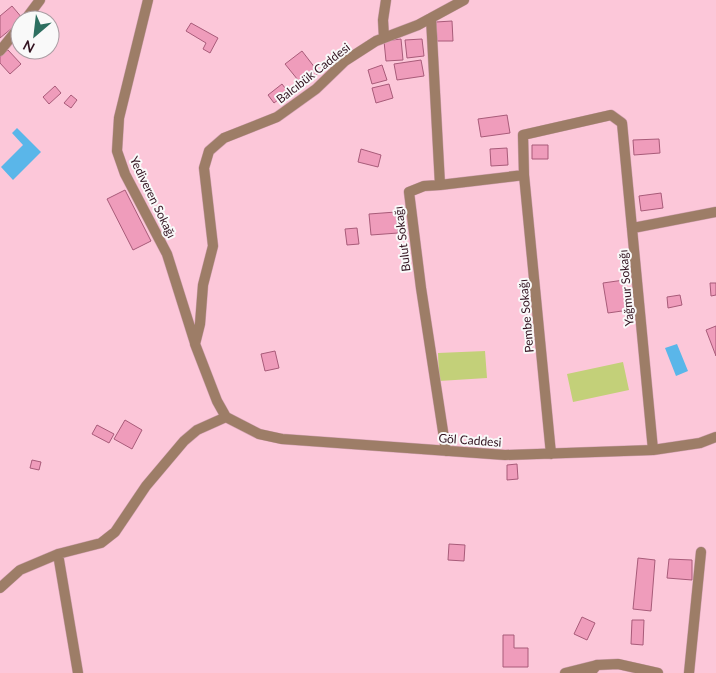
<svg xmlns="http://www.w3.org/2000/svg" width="716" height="673" font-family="Lato,sans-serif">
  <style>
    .green { fill: #c3d079 }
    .water { fill: #5ab6e9 }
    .building { fill: #ef9cbb; stroke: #a85b79 }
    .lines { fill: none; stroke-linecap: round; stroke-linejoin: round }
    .minor-casing { stroke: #d4a3b4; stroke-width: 11 }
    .tertiary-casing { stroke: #d4a3b4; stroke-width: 11 }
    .minor { stroke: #9d7d67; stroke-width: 10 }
    .tertiary { stroke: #9d7d67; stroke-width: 10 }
    .labels { text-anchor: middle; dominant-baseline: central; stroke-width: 4; stroke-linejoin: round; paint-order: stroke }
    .street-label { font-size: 12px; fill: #331421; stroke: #f9f9f9 }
  </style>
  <rect width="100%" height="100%" fill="#fcc7d9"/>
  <path class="green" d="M485,351L487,378L439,381L438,353Z
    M623,362L629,390L573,402L567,374Z"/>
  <path class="water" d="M17,128L41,152L13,180L1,167L23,145L12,133Z
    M677,344L688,371L676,376L665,348Z"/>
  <path class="building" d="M12,6L23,19L0,38V16Z
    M452,21L453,41H437L436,22Z
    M191,23L218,38L210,53L203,49L206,43L186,31Z
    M401,39L403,60L386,61L384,41Z
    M422,39L424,56L407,58L405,40Z
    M8,50L21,64L10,74L0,63V57Z
    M302,51L319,73L302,85L285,64Z
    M421,60L424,76L397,80L394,64Z
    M382,65L387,80L372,84L368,70Z
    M282,84L288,92L274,103L268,95Z
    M389,84L393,98L376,103L372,88Z
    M55,86L61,93L49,104L43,97Z
    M71,95L77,100L71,108L64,103Z
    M507,115L510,133L481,137L478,119Z
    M659,139L660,153L634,155L633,140Z
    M532,145H548V159H532Z
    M507,148L508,165L491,166L490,149Z
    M361,149L381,155L378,167L358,162Z
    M125,190L151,241L133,250L107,199Z
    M661,193L663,208L641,211L639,196Z
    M396,212L398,233L371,235L369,214Z
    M357,228L359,244L347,245L345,229Z
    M624,280L629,310L608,313L603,283Z
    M710,283H716V295L711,296Z
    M680,295L682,305L668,308L667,297Z
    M716,326V356L706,330Z
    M275,351L279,368L265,371L261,354Z
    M125,420L142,430L132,449L114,439Z
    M97,425L114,434L109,443L92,434Z
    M32,460L41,462L39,470L30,468Z
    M517,464L518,479L507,480V465Z
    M449,544L465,545L464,561L448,560Z
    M638,558L655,560L651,611L633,609Z
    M669,559L692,560V580L667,578Z
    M582,617L595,623L587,640L574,634Z
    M632,620H644L643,645L631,644Z
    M503,635H514V648H528V667H503Z"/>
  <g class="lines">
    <defs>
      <path id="minor" d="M148,0L119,118L117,151L125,174L167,254L195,343
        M464,0L418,25L376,41L345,61L316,89L277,117L224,138L209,151L204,168L213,246L203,285L200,324L195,344L217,401L226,417L259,434L282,439L505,455L653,450L700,443L716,437
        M431,18L440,185L424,186L409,192L421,288L446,451
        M25,20L40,0
        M384,38L383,20L386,0
        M0,51L20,26
        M440,185L524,175
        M633,228L716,212
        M551,454L524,175L523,135L611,115L622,123L653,450
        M58,554L78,673
        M0,588L20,570L58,554L101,543L115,532L146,486L184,441L197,430L226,417
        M565,673L597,665
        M689,673L701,552"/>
      <path id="tertiary" d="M590,673L597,665L618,664L658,673"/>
    </defs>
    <use href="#minor" class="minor-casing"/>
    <use href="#tertiary" class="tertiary-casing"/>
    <use href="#minor" class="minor"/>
    <use href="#tertiary" class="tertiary"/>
  </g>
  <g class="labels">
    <g class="street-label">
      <text transform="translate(313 73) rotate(-38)">Balcıbük Caddesi</text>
      <text transform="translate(153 197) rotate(64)">Yediveren Sokağı</text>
      <text transform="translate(402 239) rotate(-97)">Bulut Sokağı</text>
      <text transform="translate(626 288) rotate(-95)">Yağmur Sokağı</text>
      <text transform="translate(526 316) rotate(-95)">Pembe Sokağı</text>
      <text transform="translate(470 440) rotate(4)">Göl Caddesi</text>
    </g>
  </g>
  <g transform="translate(35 35) rotate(208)"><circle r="24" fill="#f9f9f9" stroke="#aa9da3"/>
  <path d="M0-4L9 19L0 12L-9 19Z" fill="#2d6f60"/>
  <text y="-8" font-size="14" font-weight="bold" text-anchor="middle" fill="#331421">N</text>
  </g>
</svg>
